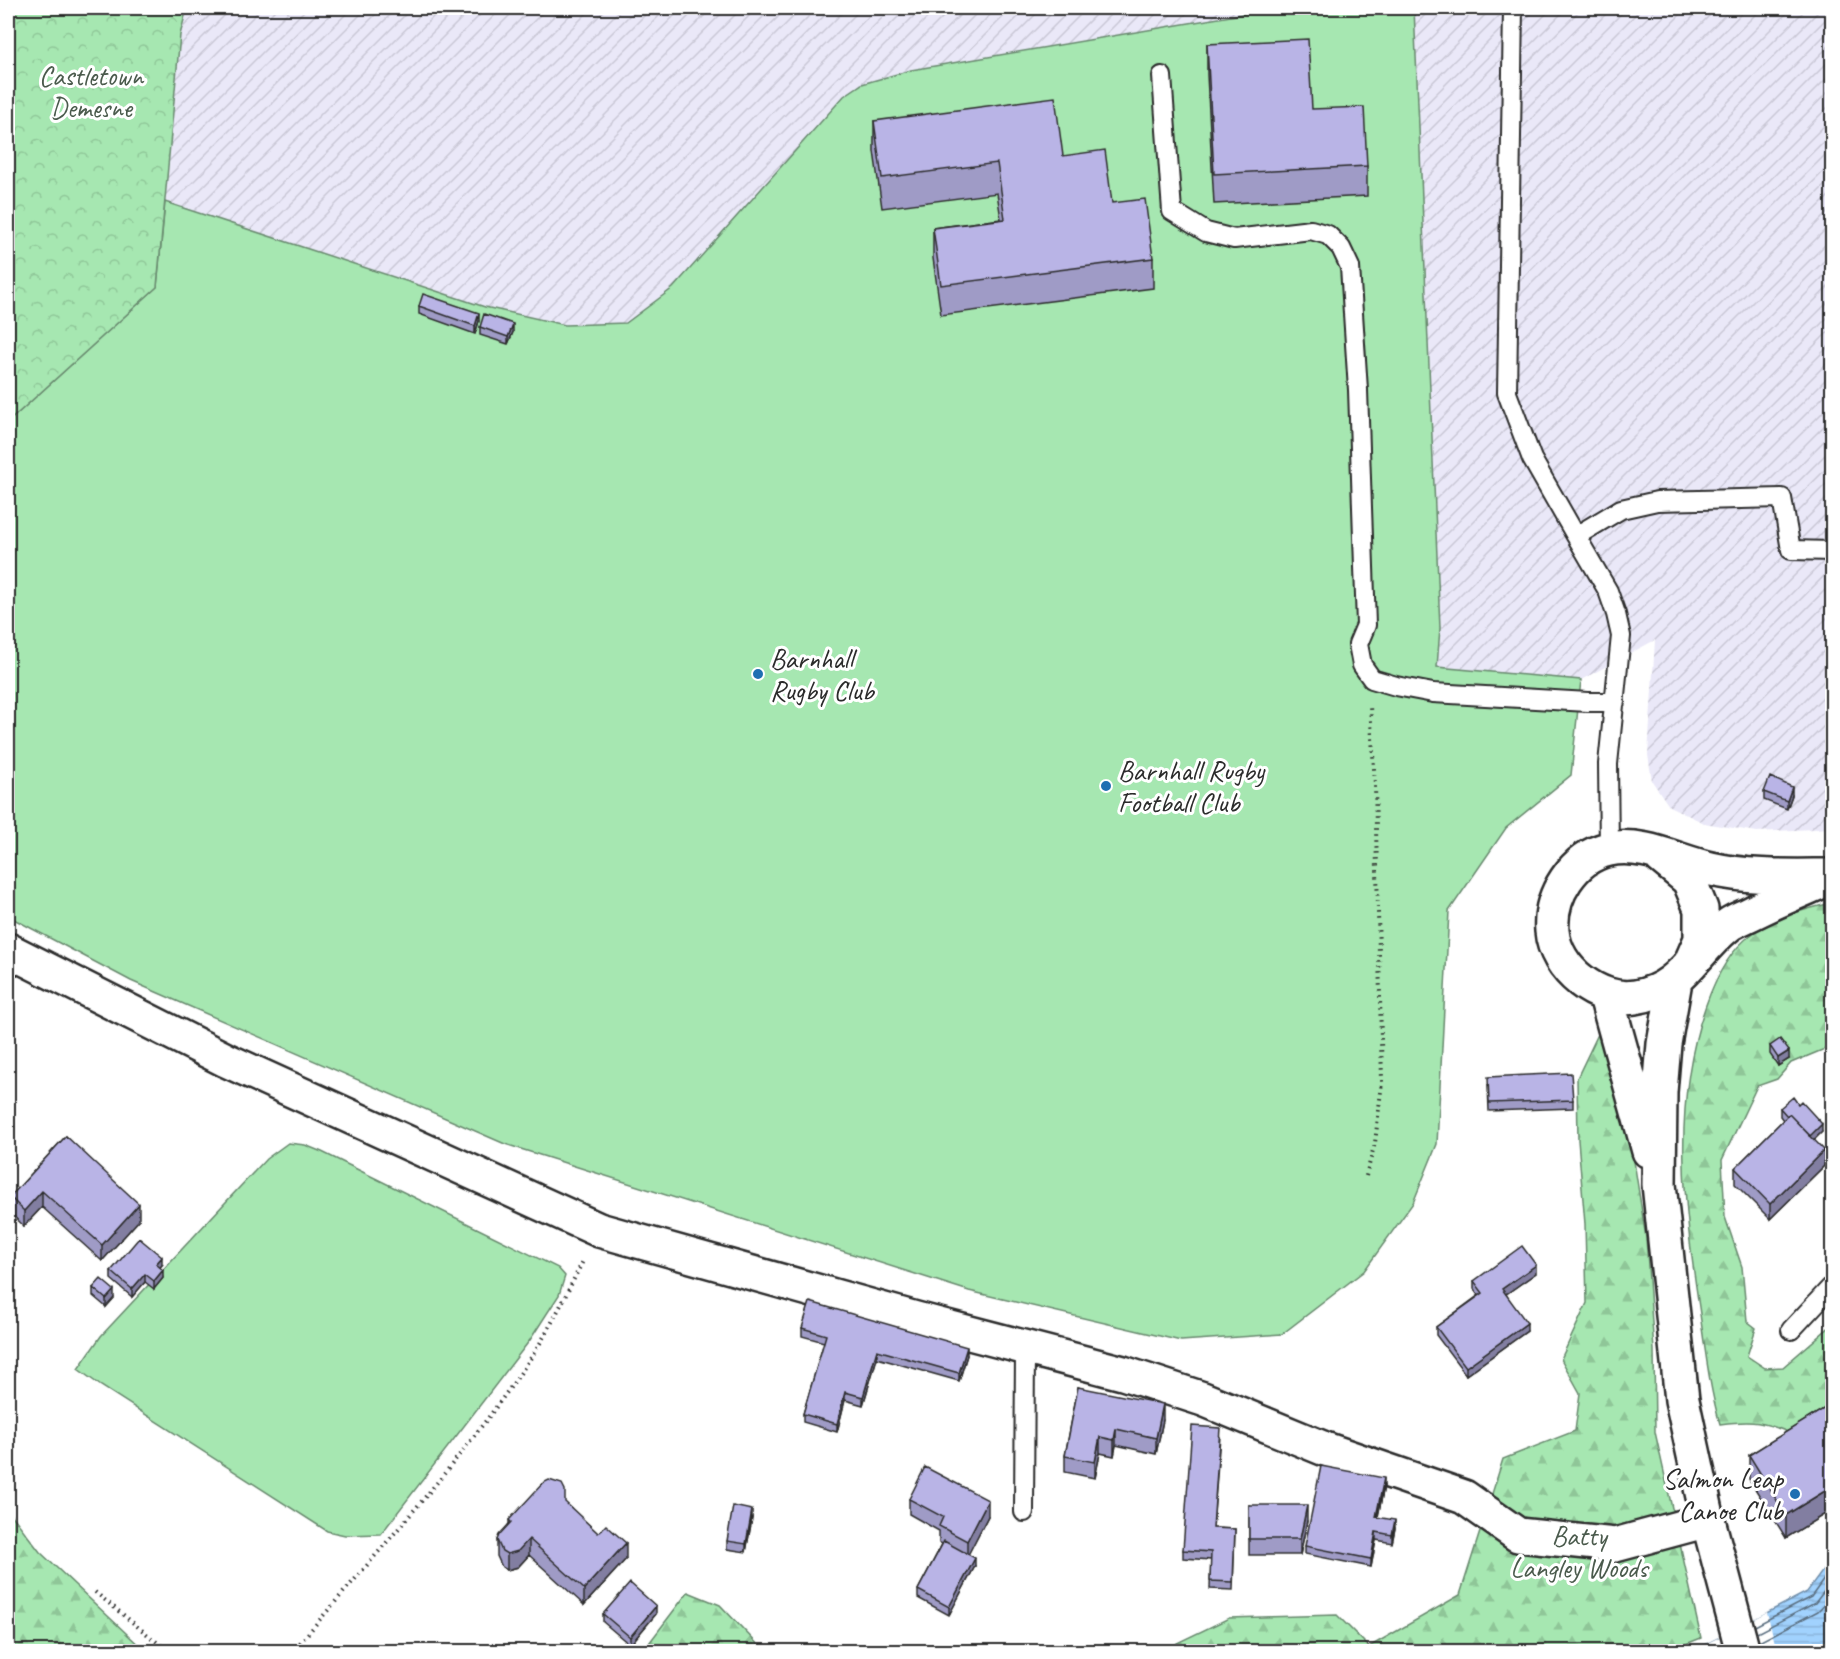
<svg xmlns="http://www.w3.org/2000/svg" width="1840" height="1659" font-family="Caveat,sans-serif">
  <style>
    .industrial { fill: url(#industrial-furrows) }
    .green { fill: #a6e7b1; stroke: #68896e; stroke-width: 1.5 }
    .forest { fill: url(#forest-firs); stroke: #68896e; stroke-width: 1.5 }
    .park { fill: url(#park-crowns); stroke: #68896e; stroke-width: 1.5 }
    .water { fill: url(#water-rules); stroke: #728faa; stroke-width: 1.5 }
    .pier { fill: #fff }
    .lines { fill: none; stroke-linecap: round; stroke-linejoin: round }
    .shore { stroke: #5a6e7f; stroke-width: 1.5 }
    .lane-casing { stroke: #2b2b2b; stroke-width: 22 }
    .street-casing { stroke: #2b2b2b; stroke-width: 38 }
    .secondary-casing { stroke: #2b2b2b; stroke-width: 38 }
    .path { stroke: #2b2b2b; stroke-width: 4; stroke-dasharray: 1.5 4.5; stroke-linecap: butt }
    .lane { stroke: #fff; stroke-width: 18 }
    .street { stroke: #fff; stroke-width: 33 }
    .secondary { stroke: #fff; stroke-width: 33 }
    .wall { fill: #9f9bc6; stroke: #2b2b2b; stroke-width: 1.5 }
    .shaded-wall { fill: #827ea1; stroke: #2b2b2b; stroke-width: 1.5 }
    .building { fill: #b9b4e6; stroke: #2b2b2b; stroke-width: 1.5 }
    .poi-dot { fill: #1f6fb2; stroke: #fff; stroke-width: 2 }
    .labels { text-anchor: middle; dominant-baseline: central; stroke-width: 6; stroke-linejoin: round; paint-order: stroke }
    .park-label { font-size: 28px; fill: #4a5a4c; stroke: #fff }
    .poi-label { font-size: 28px; fill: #2b2b2b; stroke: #fff; text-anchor: start }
  </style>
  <defs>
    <pattern id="industrial-furrows" width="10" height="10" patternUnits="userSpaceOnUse" patternTransform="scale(1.5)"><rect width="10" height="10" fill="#eae8f8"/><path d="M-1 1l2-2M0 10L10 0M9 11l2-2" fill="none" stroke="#c9c7d5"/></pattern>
    <pattern id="forest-firs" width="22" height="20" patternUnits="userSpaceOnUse" patternTransform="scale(1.5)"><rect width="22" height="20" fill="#a6e7b1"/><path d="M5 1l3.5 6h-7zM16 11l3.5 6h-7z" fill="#8fc698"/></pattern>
    <pattern id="park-crowns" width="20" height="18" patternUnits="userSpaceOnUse" patternTransform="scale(1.5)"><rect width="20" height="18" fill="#a6e7b1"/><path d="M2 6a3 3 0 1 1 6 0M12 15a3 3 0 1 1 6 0" fill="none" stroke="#8fc698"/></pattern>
    <pattern id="water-rules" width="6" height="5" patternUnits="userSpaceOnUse" patternTransform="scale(1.5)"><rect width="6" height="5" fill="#a1d2fe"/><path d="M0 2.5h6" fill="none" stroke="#8bb4da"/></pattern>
  </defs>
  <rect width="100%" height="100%" fill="#fff"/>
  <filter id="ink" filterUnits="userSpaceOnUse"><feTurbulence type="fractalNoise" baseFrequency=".0167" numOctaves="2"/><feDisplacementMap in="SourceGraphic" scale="12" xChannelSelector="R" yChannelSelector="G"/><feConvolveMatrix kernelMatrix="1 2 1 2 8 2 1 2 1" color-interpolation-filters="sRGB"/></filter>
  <g filter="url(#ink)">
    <path class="industrial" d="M187,8H1278L911,70L862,84L844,96L673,288L626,323L565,325L485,307L165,202L180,35Z
      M1414,8H1832V828L1757,832L1704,823L1669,806L1652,781L1648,755L1655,640L1581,680L1437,668L1440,628Z"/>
    <path class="green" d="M1278,8H1414L1440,628L1437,667L1581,680L1571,775L1506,828L1449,911L1437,1144L1413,1203L1364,1271L1282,1334L1181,1341L969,1291L505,1144L131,981L8,916V422L157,287L165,202L485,307L565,325L626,323L673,288L844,96L862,84L911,70Z
      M288,1143L305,1145L322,1152L558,1268L565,1276L559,1295L530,1340L381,1534L345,1535L327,1531L101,1386L78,1369L101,1336L266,1159Z"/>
    <path class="forest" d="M1832,903V1046L1791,1063L1777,1079L1757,1086L1722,1160L1725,1217L1742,1267L1747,1321L1756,1328L1747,1356L1765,1368L1783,1367L1832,1325V1415L1795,1435C1763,1421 1753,1420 1720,1424C1709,1386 1705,1347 1699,1307C1684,1207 1671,1103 1706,1005C1715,979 1729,951 1752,934C1775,917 1805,909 1832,903Z
      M1602,1026L1631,1142L1646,1238L1654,1350L1655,1432L1701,1638L1666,1652H1169L1177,1643L1229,1618L1337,1615L1369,1647L1460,1595L1503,1459L1575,1431L1580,1393L1561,1359L1587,1303L1585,1224L1578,1140L1577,1078Z
      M8,1510L40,1552L145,1651H8Z
      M688,1592L720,1605L764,1651H643Z"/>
    <path class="park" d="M8,8H187L180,35L157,287L8,422Z"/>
    <path class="water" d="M1832,1558V1651L1691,1652L1807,1592Z"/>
    <path class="pier" d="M1767,1612L1777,1651H1708L1706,1644Z"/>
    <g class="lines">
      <path class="shore" d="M1755,1626L1811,1597L1832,1568
        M1757,1633L1815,1603L1832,1581
        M1759,1642L1818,1611L1832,1596"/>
      <defs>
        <path id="lane" d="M1513,8L1507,393L1532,459L1576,536
          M1162,76L1172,211L1206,232L1234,239L1311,230L1328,235L1341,248L1350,267L1358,390L1366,625L1358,644L1362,665L1372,679L1396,686L1433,693L1588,702H1615
          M1609,849L1608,764L1621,636L1616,614L1608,591L1576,536L1621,509L1657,501L1782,498L1791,550L1832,551
          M1791,1330L1832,1286
          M1024,1512L1025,1347"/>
        <path id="street" d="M8,950L226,1060L599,1230L916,1319L1123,1373L1203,1399L1325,1449L1464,1497L1518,1535L1615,1545L1708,1520"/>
        <path id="secondary" d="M1661,857L1689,880L1701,909V939L1691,962
          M1832,876C1792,876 1750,878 1711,869C1678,862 1644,842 1609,849C1573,857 1549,896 1552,931C1555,969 1598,1003 1635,997C1680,991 1694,953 1726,927C1732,921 1742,918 1750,914C1777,900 1805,889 1832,877
          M1675,981L1664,1044L1660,1092L1659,1184L1682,1400L1708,1520L1743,1652
          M1606,996L1649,1151"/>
      </defs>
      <use href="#lane" class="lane-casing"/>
      <use href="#street" class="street-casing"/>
      <use href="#secondary" class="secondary-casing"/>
      <path class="path" d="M1366,1176L1375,1143L1382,1082L1375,785L1370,706
        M95,1592L169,1652
        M292,1652C374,1556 460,1463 530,1359C551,1328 567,1292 584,1259"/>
      <use href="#lane" class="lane"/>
      <use href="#street" class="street"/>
      <use href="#secondary" class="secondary"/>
    </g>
    <path class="wall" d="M1207,44L1312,109L1367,166V196L1214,204L1207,75Z
      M874,121L1063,156L1112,203L1153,258V288L941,315L933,258V228L1001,219L997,193L882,208L874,151Z
      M419,306L479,321L475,334L419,314Z
      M480,327L513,332L508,344L480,335Z
      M1764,792L1792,795L1787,809L1764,800Z
      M1770,1046L1789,1059L1778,1066L1770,1054Z
      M1488,1085L1573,1100V1108L1489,1111Z
      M1780,1108L1822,1132L1814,1140L1824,1166L1770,1219L1735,1184V1168L1783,1120L1780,1116Z
      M66,1136L139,1220L102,1261L42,1207L24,1226L10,1213V1197Z
      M162,1265L160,1267L163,1278L154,1289L145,1282L132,1297L111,1279V1271Z
      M1536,1273L1506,1294L1527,1331L1466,1375L1436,1335V1327L1479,1295L1474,1289V1281Z
      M93,1288L114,1298L106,1307L93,1296Z
      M802,1328L967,1355L959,1381L877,1358L863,1405L845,1400L837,1432L803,1422V1414L824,1342L802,1336Z
      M1078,1387L1163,1420L1156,1454L1116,1445L1114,1456L1100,1453L1095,1478L1065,1472V1456Z
      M1833,1403V1509L1786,1538L1749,1479V1455Z
      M1220,1436L1213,1528L1235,1529L1233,1590L1210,1589L1211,1560L1183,1558V1550Z
      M1384,1486L1378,1517L1395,1528L1392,1543L1376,1540L1371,1567L1305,1554V1546Z
      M909,1499L988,1516L968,1554L975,1566L949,1615L918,1598V1590L942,1544L939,1542V1531L909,1514Z
      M565,1503L626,1559L584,1605L529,1555L518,1567L507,1570L502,1567L497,1556V1540L509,1524V1520Z
      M1249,1505L1307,1521L1300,1555H1249Z
      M752,1518L746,1552L727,1549V1541Z
      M603,1614H656L630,1645L603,1622Z"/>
    <path class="shaded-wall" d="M479,313V321L475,334V326Z
      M513,324V332L508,344V337Z
      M1792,787V795L1787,809V801Z
      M1789,1051V1059L1778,1066V1058Z
      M1822,1124V1132L1807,1146V1138Z
      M1824,1150V1166L1770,1219V1204Z
      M42,1191V1207L24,1226V1211Z
      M139,1204V1220L102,1261V1245Z
      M162,1257V1265L156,1272V1264Z
      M1536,1265V1273L1502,1297V1289Z
      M163,1270V1278L154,1289V1281Z
      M145,1274V1282L132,1297V1289Z
      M114,1290V1298L106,1307V1299Z
      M1527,1323V1331L1466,1375V1367Z
      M967,1347V1355L959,1381V1373Z
      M877,1350V1358L863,1405V1397Z
      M845,1392V1400L837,1432V1424Z
      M1163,1404V1420L1156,1454V1438Z
      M1116,1429V1445L1114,1456V1440Z
      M1100,1437V1453L1095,1478V1462Z
      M1384,1478V1486L1376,1525V1517Z
      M1833,1486V1509L1786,1538V1515Z
      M988,1500V1516L967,1557V1541Z
      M1307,1505V1521L1300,1555V1539Z
      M752,1510V1518L746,1552V1544Z
      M1395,1520V1528L1392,1543V1535Z
      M1376,1532V1540L1371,1567V1559Z
      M529,1539V1555L518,1567L507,1570V1554Z
      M626,1543V1559L584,1605V1589Z
      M975,1558V1566L949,1615V1607Z
      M656,1606V1614L630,1645V1637Z"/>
    <path class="building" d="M1308,39L1312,109L1364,107L1367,166L1214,174L1207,44Z
      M1055,97L1063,156L1105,150L1112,203L1145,199L1153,258L941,285L933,228L1005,219L997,163L882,178L874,121Z
      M423,294L479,313L475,326L419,306Z
      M484,314L513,324L508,337L480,327Z
      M1770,777L1792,787L1787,801L1764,792Z
      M1780,1039L1789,1051L1778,1058L1770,1046Z
      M1571,1073L1573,1100L1489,1103L1488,1077Z
      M1793,1097L1798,1104L1801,1101L1822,1124L1810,1136L1789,1114L1787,1116L1780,1108Z
      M1789,1114L1824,1150L1770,1204L1735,1168Z
      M66,1136L139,1204L102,1245L42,1191L24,1211L10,1197Z
      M139,1238L162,1257L156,1264L163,1270L154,1281L145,1274L132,1289L111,1271Z
      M1522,1246L1536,1265L1502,1289L1527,1323L1466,1367L1436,1327L1483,1293L1474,1281Z
      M101,1279L114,1290L106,1299L93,1288Z
      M810,1302L967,1347L959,1373L877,1350L863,1397L845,1392L837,1424L803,1414L826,1335L802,1328Z
      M1078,1387L1163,1404L1156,1438L1116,1429L1114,1440L1100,1437L1095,1462L1065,1456Z
      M1833,1403V1486L1786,1515L1749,1455Z
      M1192,1426L1220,1428L1213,1528L1235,1529L1233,1582L1210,1581L1211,1552L1183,1550Z
      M1321,1466L1384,1478L1376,1517L1395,1520L1392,1535L1376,1532L1371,1559L1305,1546Z
      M925,1467L988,1500L967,1541L939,1526L943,1517L909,1499Z
      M549,1480L562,1484L565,1490V1502L598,1533L606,1525L626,1543L584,1589L529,1539L518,1551L507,1554L502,1551L497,1540L499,1535L511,1522L509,1520L543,1483Z
      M1249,1505H1307L1300,1539H1249Z
      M733,1506L752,1510L746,1544L727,1541Z
      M944,1541L975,1558L949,1607L918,1590Z
      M630,1583L656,1606L630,1637L603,1614Z"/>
  </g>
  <g class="poi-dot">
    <circle cx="758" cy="674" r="6"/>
    <circle cx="1106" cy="786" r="6"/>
    <circle cx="1795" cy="1494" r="6"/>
  </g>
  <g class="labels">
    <g class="park-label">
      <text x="91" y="75">Castletown<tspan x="91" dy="32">Demesne</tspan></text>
      <text x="1579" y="1535">Batty<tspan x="1579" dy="32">Langley Woods</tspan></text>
    </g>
    <g class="poi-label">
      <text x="770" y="658">Barnhall<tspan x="770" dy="32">Rugby Club</tspan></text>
      <text x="1118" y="770">Barnhall Rugby<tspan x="1118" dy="32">Football Club</tspan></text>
      <text x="1783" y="1478" text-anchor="end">Salmon Leap<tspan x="1783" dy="32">Canoe Club</tspan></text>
    </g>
  </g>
  <rect width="1840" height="1659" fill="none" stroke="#fff" stroke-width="30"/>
  <rect x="15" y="15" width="1810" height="1629" fill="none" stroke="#2b2b2b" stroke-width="2" filter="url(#ink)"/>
</svg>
